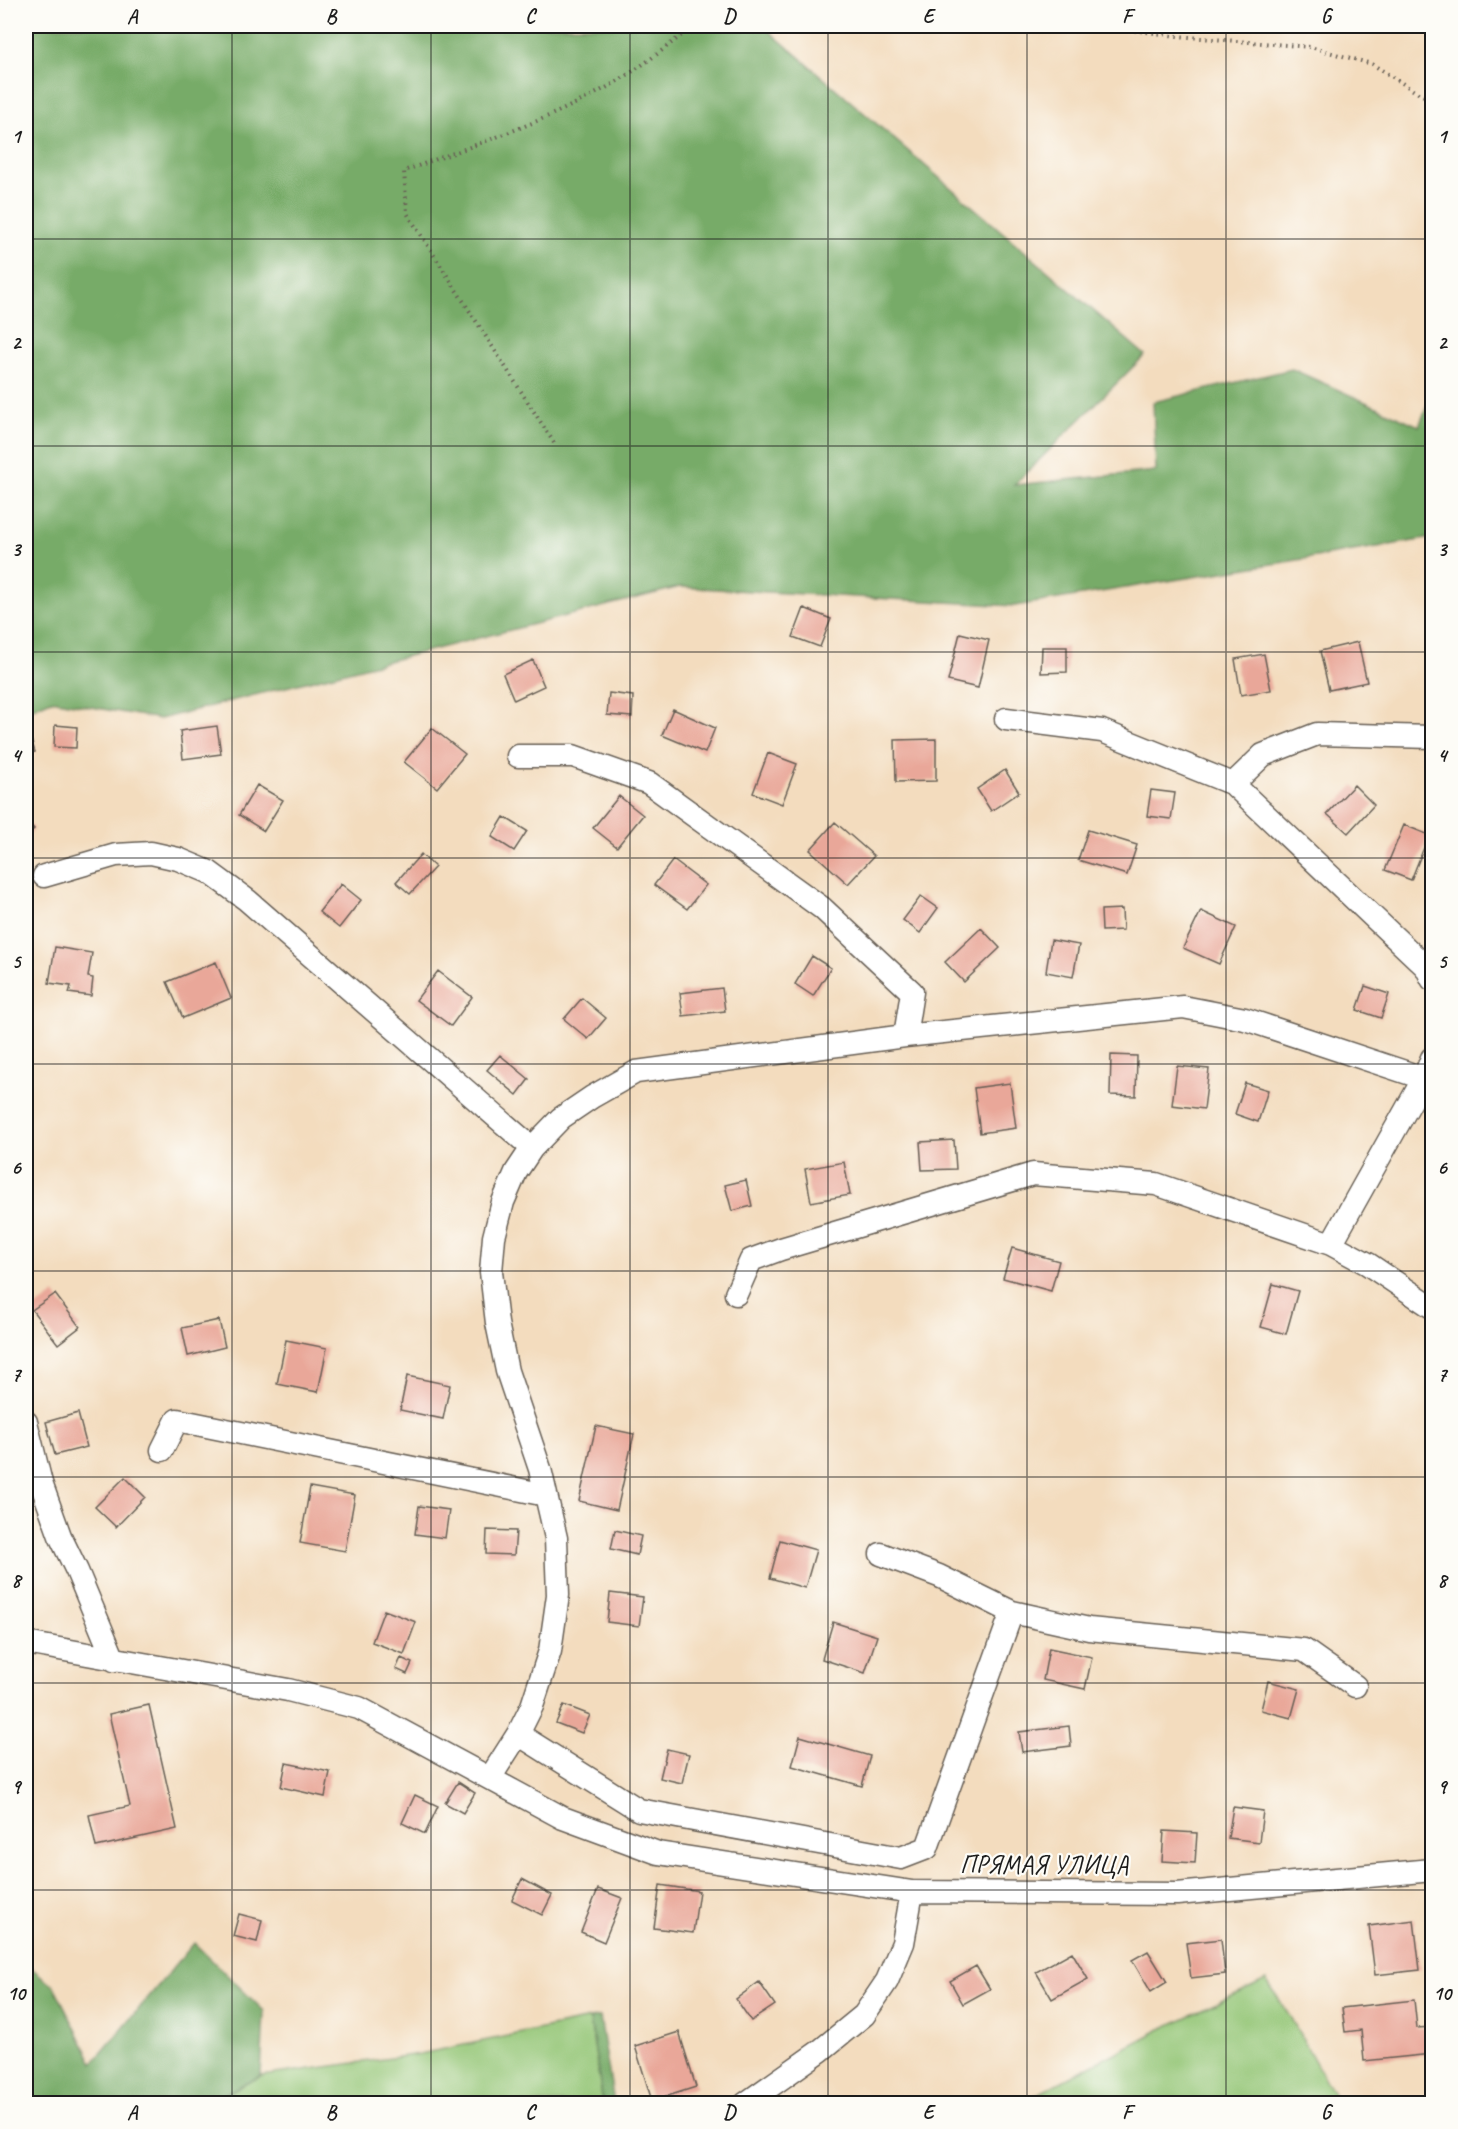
<svg xmlns="http://www.w3.org/2000/svg" width="1458" height="2129" font-family="Caveat,sans-serif">
  <style>
    .green { fill: #94c677; stroke: #58714a; stroke-width: 1.5 }
    .forest { fill: #77ab68; stroke: #4a6442; stroke-width: 1.5 }
    .building { fill: #e9a799 }
    .lines { fill: none; stroke-linecap: round; stroke-linejoin: round }
    .minor-casing { stroke: #675f55; stroke-width: 25 }
    .path { stroke: #675f55; stroke-width: 4; stroke-dasharray: 1.5 4.5; stroke-linecap: butt }
    .minor { stroke: #fff; stroke-width: 22 }
    .grid { fill: none; stroke: #1c1c1c; stroke-width: 1.5; stroke-opacity: 0.55 }
    .labels { text-anchor: middle; dominant-baseline: central; stroke-width: 4.5; stroke-linejoin: round; paint-order: stroke }
    .street-label { font-size: 26px; fill: #1c1c1c; stroke: #fdfcf7 }
    .neatline { fill: none; stroke: #1c1c1c; stroke-width: 2 }
    .grid-label { font-size: 20px; text-anchor: middle; font-weight: bold; fill: #1c1c1c }
  </style>
  <rect width="100%" height="100%" fill="#fdfcf7"/>
  <filter id="ink" filterUnits="userSpaceOnUse"><feTurbulence type="fractalNoise" baseFrequency=".0167" numOctaves="2"/><feDisplacementMap in="SourceGraphic" scale="12" xChannelSelector="R" yChannelSelector="G"/><feConvolveMatrix kernelMatrix="1 2 1 2 8 2 1 2 1" color-interpolation-filters="sRGB"/></filter>
  <filter id="wash" filterUnits="userSpaceOnUse"><feTurbulence type="fractalNoise" baseFrequency=".008" numOctaves="4" result="noise"/><feDisplacementMap in="SourceGraphic" scale="24" xChannelSelector="R" yChannelSelector="G"/><feGaussianBlur stdDeviation="1.35" result="paint"/><feColorMatrix in="noise" values="0 0 0 0 0 0 0 0 0 0 0 0 0 0 0 0 0 1.4 0 .05"/><feComposite in="paint" operator="in"/></filter>
  <g filter="url(#wash)">
    <rect width="100%" height="100%" fill="#f3dcbe"/>
    <path class="green" d="M1266,1980L1288,2013L1338,2103H1021L1157,2031Z
      M590,2019L603,2103L205,2104L261,2076L420,2054Z"/>
    <path class="forest" d="M26,26H763L1145,355L1014,485L1156,471L1153,402L1292,369L1419,426L1432,394V538L1015,606L680,587L160,719L51,700L26,711Z
      M194,1943L264,2011L261,2076L205,2103H26V1964L54,1986L93,2063Z
      M600,2017L614,2103H603L590,2019Z"/>
    <g id="blocks">
      <path class="building" d="M804,608L831,619L820,647L793,637Z
        M960,633L989,640L978,688L948,681Z
        M1358,642L1367,682L1329,690L1320,651Z
        M1042,647H1067V672L1041,673Z
        M1264,654L1271,690L1241,695L1235,659Z
        M533,660L544,686L514,700L503,674Z
        M609,693L633,696L632,717L607,715Z
        M673,709L715,728L705,753L662,735Z
        M55,725L77,727L76,748L54,747Z
        M217,726L221,754L183,759L180,731Z
        M432,728L465,754L437,788L404,762Z
        M30,736L35,752L26,755V738Z
        M936,739V781L896,782L895,740Z
        M768,753L797,764L782,804L753,793Z
        M1005,770L1019,792L991,811L977,789Z
        M257,785L283,800L264,831L239,815Z
        M1354,785L1374,805L1348,833L1327,814Z
        M1151,790L1175,793L1171,819L1147,816Z
        M619,796L643,815L617,847L593,828Z
        M504,817L527,831L514,851L492,837Z
        M26,820L34,829L26,837Z
        M835,822L874,856L848,884L810,850Z
        M1404,825L1429,835L1411,880L1385,870Z
        M1088,830L1137,845L1127,875L1078,860Z
        M421,854L435,867L410,894L396,882Z
        M673,860L706,885L687,909L654,885Z
        M341,884L361,900L339,928L319,912Z
        M921,896L938,908L920,933L903,920Z
        M1122,909L1123,930L1102,931L1101,910Z
        M1201,911L1236,927L1219,964L1183,948Z
        M981,928L1000,948L964,982L945,962Z
        M1051,940L1079,945L1073,977L1046,972Z
        M55,947L92,953L88,977L93,978L91,996L69,993L71,986L49,983Z
        M812,956L831,968L813,996L795,984Z
        M216,962L231,998L183,1018L167,982Z
        M438,971L472,997L451,1026L416,1000Z
        M1365,986L1389,994L1381,1018L1357,1010Z
        M722,988L725,1011L683,1016L680,993Z
        M582,998L606,1018L588,1039L564,1019Z
        M500,1055L529,1079L517,1095L487,1070Z
        M1111,1055L1137,1056L1136,1096L1110,1095Z
        M1177,1066L1209,1069L1204,1109L1172,1105Z
        M1010,1083L1016,1128L980,1133L974,1088Z
        M1245,1083L1268,1090L1258,1122L1235,1114Z
        M954,1140L956,1169L922,1170L920,1142Z
        M844,1162L850,1195L811,1202L805,1169Z
        M746,1180L752,1206L732,1211L725,1185Z
        M1012,1248L1059,1261L1051,1291L1003,1278Z
        M1273,1284L1298,1291L1286,1334L1261,1327Z
        M55,1294L80,1327L58,1344L32,1310Z
        M219,1320L225,1347L188,1356L182,1328Z
        M286,1340L327,1348L318,1392L277,1384Z
        M407,1376L450,1385L443,1419L400,1410Z
        M78,1413L87,1447L55,1455L46,1422Z
        M596,1426L634,1434L617,1510L579,1501Z
        M125,1477L145,1497L116,1527L95,1507Z
        M310,1487L355,1495L345,1551L300,1543Z
        M419,1506L449,1510L445,1538L415,1534Z
        M487,1530L516,1531L514,1555L486,1554Z
        M615,1530L641,1536L637,1555L611,1549Z
        M780,1540L816,1550L805,1588L770,1578Z
        M610,1593L643,1597L639,1626L607,1622Z
        M384,1610L416,1622L404,1654L372,1642Z
        M833,1622L877,1636L865,1673L822,1659Z
        M1049,1648L1092,1657L1085,1689L1043,1680Z
        M401,1658L412,1663L407,1674L396,1669Z
        M1268,1681L1299,1689L1291,1718L1261,1710Z
        M149,1705L177,1829L96,1847L89,1815L130,1806L109,1714Z
        M564,1705L590,1715L582,1733L556,1723Z
        M1069,1726L1071,1746L1022,1752L1019,1732Z
        M800,1736L870,1756L862,1786L792,1766Z
        M667,1749L689,1754L682,1783L660,1778Z
        M286,1763L330,1772L325,1797L281,1787Z
        M458,1782L475,1793L463,1813L445,1803Z
        M415,1795L438,1806L425,1834L402,1823Z
        M1233,1807L1263,1811L1259,1842L1228,1838Z
        M1164,1831L1197,1833L1195,1863L1162,1861Z
        M522,1879L552,1895L542,1915L512,1900Z
        M660,1885L699,1891L693,1933L654,1928Z
        M598,1889L622,1898L604,1942L581,1932Z
        M239,1914L262,1920L257,1942L233,1936Z
        M1414,1920L1420,1970L1375,1975L1369,1926Z
        M1221,1939L1225,1974L1191,1978L1186,1943Z
        M1148,1951L1167,1982L1151,1992L1132,1960Z
        M1072,1952L1088,1979L1052,1999L1036,1972Z
        M976,1966L990,1989L963,2004L950,1981Z
        M759,1982L775,2005L751,2021L736,1999Z
        M1414,2000L1417,2028L1432,2027V2054L1364,2061L1361,2030L1345,2032L1342,2008Z
        M679,2032L696,2087L652,2101L635,2046Z"/>
    </g>
  </g>
  <g filter="url(#ink)">
    <use href="#blocks" fill-opacity="0" stroke="#675f55" stroke-width="1.5"/>
    <g class="lines">
      <defs>
        <path id="minor" d="M1006,719L1102,731L1233,784L1426,967L1432,979
          M518,756H573L649,783L822,908L912,992L905,1036
          M1233,784L1263,755L1317,734L1432,737
          M44,876L116,855L151,853L178,859L209,872L247,900L532,1148
          M1331,1244L1424,1078L1432,1058
          M736,1294L751,1260L781,1249L1033,1174L1156,1184L1331,1244L1368,1264L1432,1307
          M26,1422L41,1483L60,1536L77,1571L114,1660
          M162,1450L177,1420L546,1495
          M881,1554L939,1576L1012,1612
          M26,1643L288,1690L359,1708L563,1818L658,1853L912,1892L1177,1894L1432,1870
          M518,1734L639,1810L901,1858L927,1848L1012,1612L1089,1629L1304,1650L1355,1686
          M490,1778L518,1734L532,1706L550,1651L558,1595L556,1538L540,1469L507,1371L497,1323L491,1272L494,1237L503,1202L516,1172L532,1148L561,1118L592,1097L636,1072L905,1036L1183,1007L1245,1019L1432,1081
          M745,2104L820,2051L864,2015L887,1981L903,1943L912,1892"/>
      </defs>
      <use href="#minor" class="minor-casing"/>
      <path class="path" d="M1099,26L1177,36L1310,47L1372,64L1416,92L1432,100
        M554,443L407,213L404,171C474,145 546,122 611,85C640,68 667,47 693,26
        M26,706L27,705"/>
      <use href="#minor" class="minor"/>
    </g>
  </g>
  <path class="grid" d="M232,26V2104M431,26V2104M630,26V2104M828,26V2104M1027,26V2104M1226,26V2104M26,239H1432M26,446H1432M26,652H1432M26,858H1432M26,1064H1432M26,1271H1432M26,1477H1432M26,1683H1432M26,1890H1432"/>
  <g class="labels">
    <g class="street-label">
      <text x="1044" y="1864">ПРЯМАЯ УЛИЦА</text>
    </g>
  </g>
  <rect width="1458" height="2129" fill="none" stroke="#fdfcf7" stroke-width="66"/>
  <rect x="33" y="33" width="1392" height="2063" class="neatline"/>
  <g class="grid-label">
    <text x="132" y="23">A</text>
    <text x="331" y="23">B</text>
    <text x="530" y="23">C</text>
    <text x="729" y="23">D</text>
    <text x="928" y="23">E</text>
    <text x="1127" y="23">F</text>
    <text x="1326" y="23">G</text>
    <text x="16" y="143">1</text>
    <text x="1442" y="143">1</text>
    <text x="16" y="349">2</text>
    <text x="1442" y="349">2</text>
    <text x="16" y="556">3</text>
    <text x="1442" y="556">3</text>
    <text x="16" y="762">4</text>
    <text x="1442" y="762">4</text>
    <text x="16" y="968">5</text>
    <text x="1442" y="968">5</text>
    <text x="16" y="1174">6</text>
    <text x="1442" y="1174">6</text>
    <text x="16" y="1381">7</text>
    <text x="1442" y="1381">7</text>
    <text x="16" y="1587">8</text>
    <text x="1442" y="1587">8</text>
    <text x="16" y="1793">9</text>
    <text x="1442" y="1793">9</text>
    <text x="16" y="2000">10</text>
    <text x="1442" y="2000">10</text>
    <text x="132" y="2119">A</text>
    <text x="331" y="2119">B</text>
    <text x="530" y="2119">C</text>
    <text x="729" y="2119">D</text>
    <text x="928" y="2119">E</text>
    <text x="1127" y="2119">F</text>
    <text x="1326" y="2119">G</text>
  </g>
</svg>
